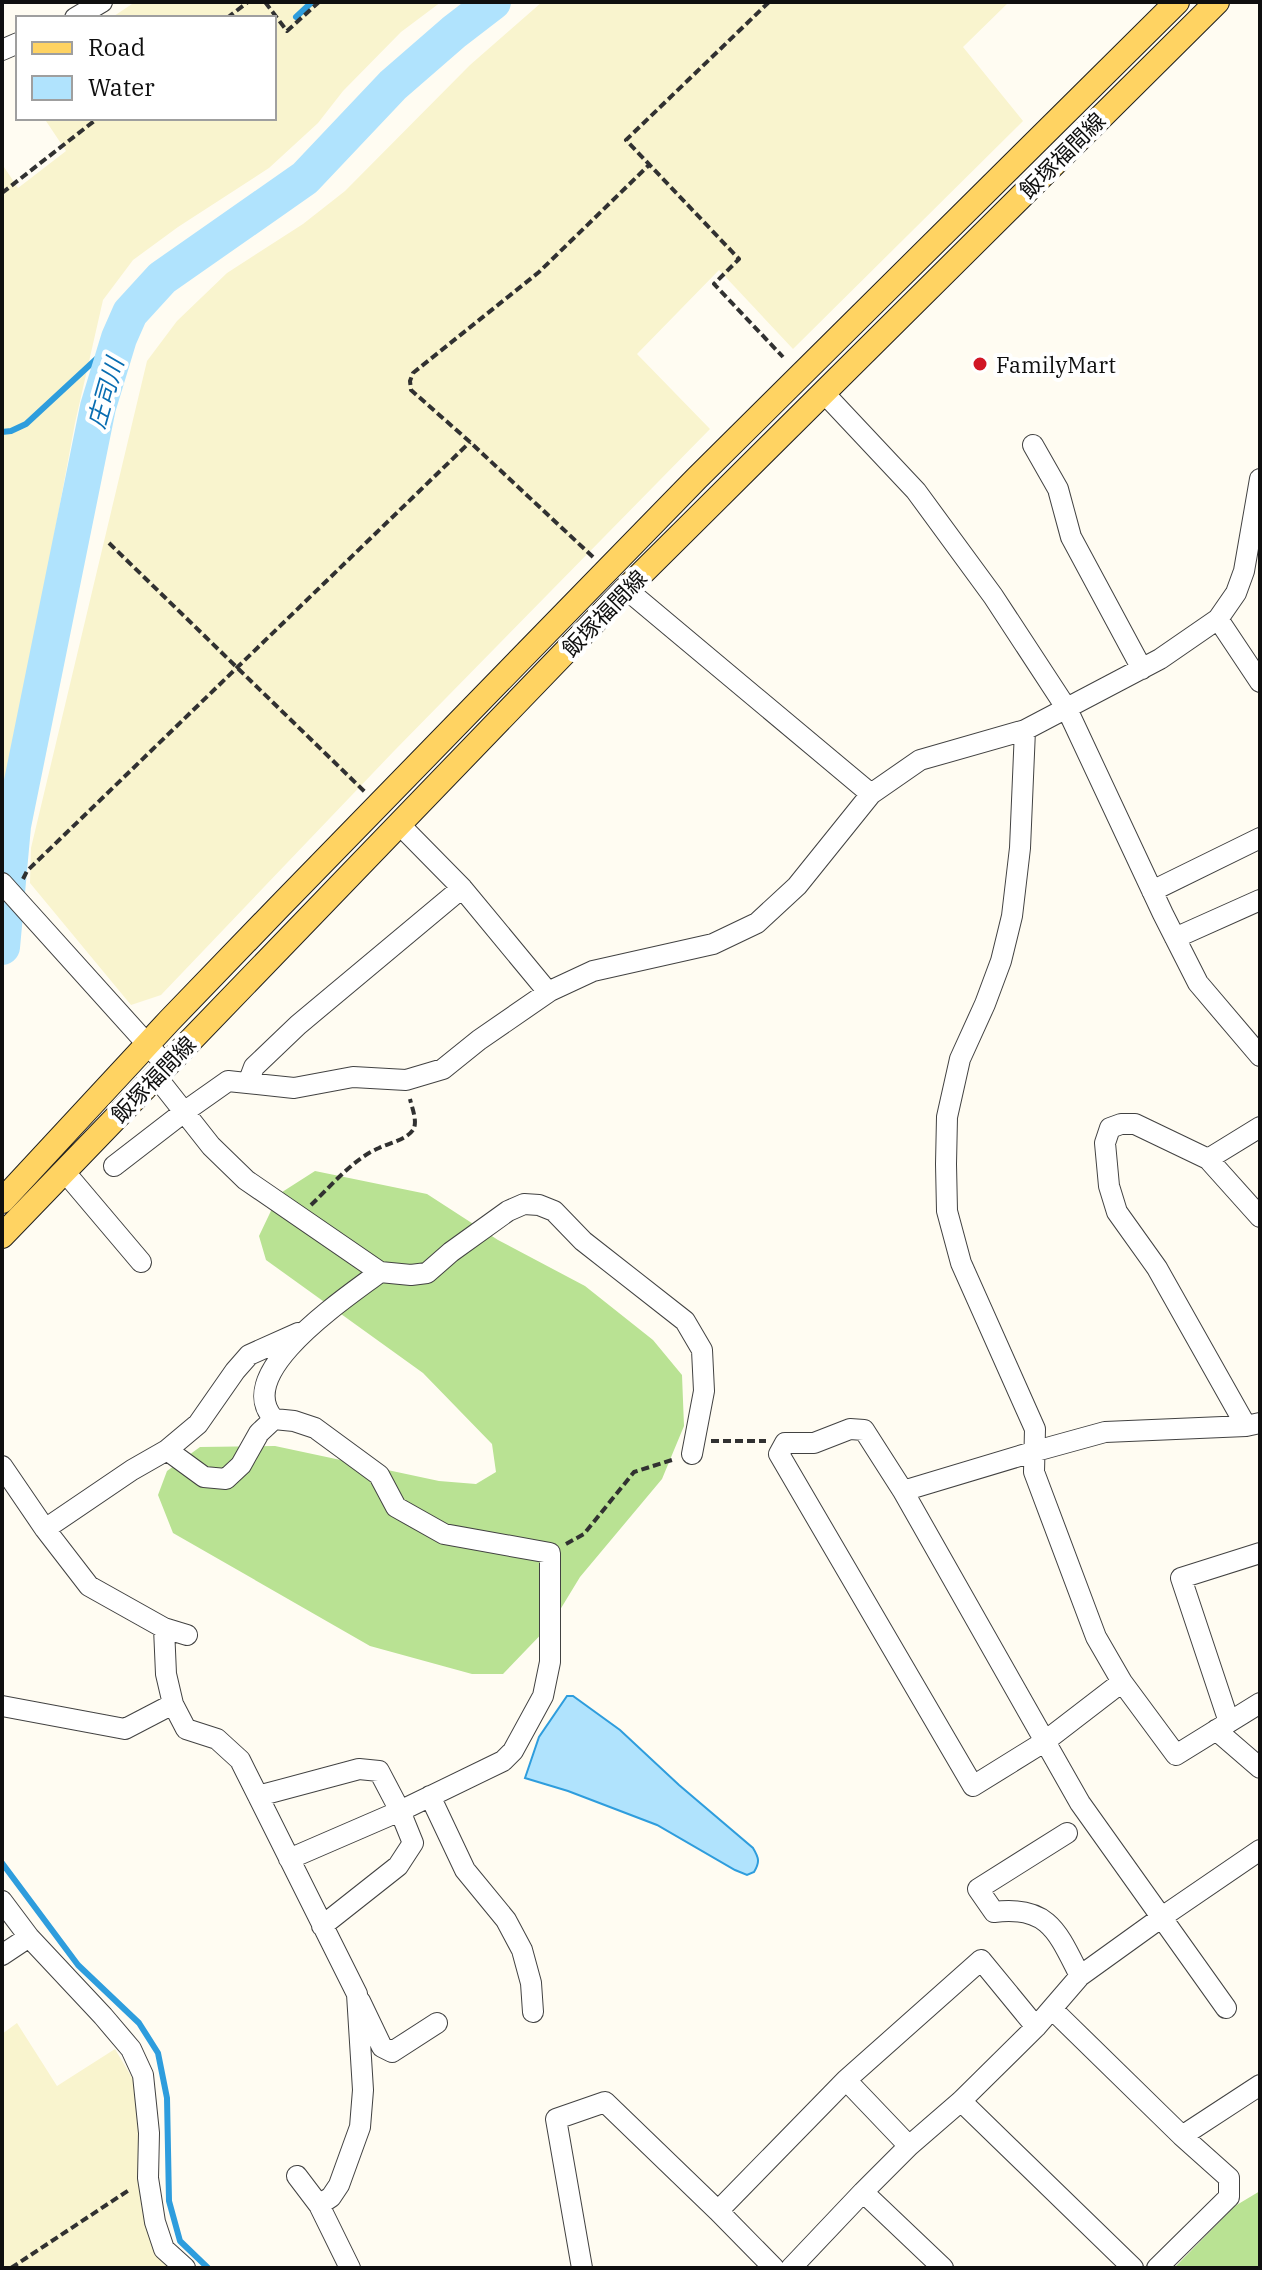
<svg xmlns="http://www.w3.org/2000/svg" width="1262" height="2270" font-family="'IBM Plex Serif','Noto Sans JP',serif">
  <style>
    .farmland { fill: #f9f4ce }
    .forest { fill: #b9e293 }
    .water { fill: #b0e3fd; stroke: #2e9ddd; stroke-width: 2 }
    .lines { fill: none; stroke-linecap: round; stroke-linejoin: round }
    .stream { stroke: #2e9ddd; stroke-width: 6 }
    .river { stroke: #b0e3fd; stroke-width: 36 }
    .minor-casing { stroke: #424242; stroke-width: 22 }
    .major-casing { stroke: #202020; stroke-width: 26 }
    .path { stroke: #313131; stroke-width: 4; stroke-dasharray: 8 4; stroke-linecap: butt }
    .minor { stroke: #fff; stroke-width: 20 }
    .major { stroke: #ffd362; stroke-width: 24 }
    .poi-dot { fill: #d11625; stroke: #fff; stroke-width: 3 }
    .labels { text-anchor: middle; dominant-baseline: central; stroke-width: 8; stroke-linejoin: round; paint-order: stroke }
    .street-label { font-size: 22px; fill: #0f0f0f; stroke: #fff }
    .poi-label { font-size: 22px; fill: #0f0f0f; stroke: #fff; text-anchor: start }
    .water-label { font-size: 24px; font-style: italic; fill: #096db1; stroke: #fff }
  </style>
  <rect width="100%" height="100%" fill="#fffcf2"/>
  <path class="farmland" d="M135,2H441L401,32L343,91L318,123L269,168L178,227L133,260L103,300L75,423L2,817V164L18,188L66,151L44,118H274V18H111Z
    M542,2H1009L963,47L1023,121L793,349L719,270L637,354L710,429L394,751L161,995L131,1005L30,883L31,848L147,361L177,321L227,273L303,224L345,191L470,65Z
    M17,2023L57,2086L115,2049L134,2081L139,2131L141,2203L151,2242L161,2258L172,2268H2V2034Z"/>
  <path class="forest" d="M315,1171L427,1194L498,1240L585,1286L653,1340L682,1375L684,1426L662,1479L580,1577L552,1623L503,1674H472L370,1646L173,1533L158,1495L167,1471L200,1447L275,1446L439,1481L476,1484L496,1472L492,1444L423,1373L266,1260L259,1236L279,1194Z
    M1260,2191V2268H1174L1235,2206Z"/>
  <path class="water" d="M567,1696H573L620,1730L679,1785L753,1848C759,1858 760,1862 754,1872L747,1875L735,1870L657,1825L568,1791L525,1778L539,1737Z"/>
  <g class="lines">
    <path class="stream" d="M296,17L312,2
      M2,432L11,431L26,424L119,338
      M2,1863L78,1965L139,2023L158,2053L167,2098L169,2201L180,2241L208,2268"/>
    <path class="river" d="M2,947L13,826L98,407L119,338L130,313L162,278L305,178L393,85L454,32L493,2"/>
    <defs>
      <path id="minor" d="M75,18L102,2
        M2,50L18,43
        M823,392L916,491L993,596L1067,709L1163,914L1198,983L1260,1056
        M1033,445L1058,489L1071,537L1142,669
        M626,589L871,794
        M1218,619L1260,682
        M1025,730L1020,848L1012,916L1001,961L985,1004L960,1059L947,1117L946,1164L947,1211L961,1263L1035,1429L1034,1472L1096,1637L1122,1682L1176,1755L1260,1703
        M399,824L462,888L548,992
        M2,883L166,1065
        M1152,891L1260,838
        M1175,938L1260,900
        M155,1075L211,1146L246,1180L380,1272L411,1275L427,1273L451,1252L508,1211L524,1204L539,1205L554,1211L583,1241L685,1321L702,1350L704,1391L692,1454
        M248,1083L254,1067L298,1025L462,888
        M1208,1159L1260,1217
        M114,1166L184,1112L228,1081L294,1088L353,1077L406,1080L443,1069L479,1040L550,991L593,971L713,944L757,923L797,886L871,794L920,760L1025,730L1160,659L1218,619L1236,593L1244,571L1260,479
        M64,1171L141,1262
        M274,1419C230,1373 349,1296 380,1272
        M1246,1426L1157,1268L1117,1212L1109,1186L1105,1143L1110,1128L1121,1124H1135L1208,1159L1260,1127
        M167,1450L198,1424L235,1371L249,1355L298,1333
        M2,1466L45,1529L89,1586L164,1628L166,1674L173,1704
        M903,1491L1036,1451L1105,1432L1246,1426L1260,1423
        M45,1529L132,1470L167,1450L204,1477L226,1479L241,1465L259,1433L274,1419L294,1421L315,1428L379,1475L396,1507L444,1534L550,1553V1662L543,1696L513,1751L503,1761L400,1811L289,1859
        M164,1628L187,1635
        M1122,1682L1044,1742L973,1786L779,1454L785,1443H814L850,1429L864,1430L903,1491L1080,1803L1226,2008
        M2,1706L125,1729L173,1704L186,1729L217,1739L240,1760L357,1994L363,2090L360,2127L339,2185L331,2197L319,2205L350,2268
        M1229,1722L1181,1578L1260,1553
        M1216,1730L1260,1768
        M258,1796L359,1769L379,1771L400,1811L413,1843L398,1866L322,1926
        M430,1796L465,1870L506,1920L522,1950L531,1983L533,2012
        M1067,1833L978,1889L994,1912C1049,1905 1058,1933 1080,1976
        M2,1901L29,1937L103,2016L131,2049L143,2075L149,2133L148,2178L155,2222L164,2249L185,2268
        M2,1955L29,1937
        M360,2001L382,2047L392,2052L437,2023
        M1052,2009L1182,2136L1229,2178V2197L1157,2268
        M846,2080L909,2146
        M961,2101L1133,2268
        M1182,2136L1260,2085
        M297,2176L319,2205
        M863,2192L943,2268
        M718,2211L774,2268
        M582,2268L556,2119L605,2102L718,2211L846,2080L981,1960L1036,2027
        M791,2268L863,2192L909,2146L961,2101L1036,2027L1080,1976L1162,1917L1260,1850"/>
      <path id="major" d="M2,1201L169,1021L279,907L697,478L1177,2
        M2,1236L626,589L1217,2"/>
    </defs>
    <use href="#minor" class="minor-casing"/>
    <use href="#major" class="major-casing"/>
    <path class="path" d="M265,2L287,31L319,2
      M769,2L626,140L739,259L714,284L783,357
      M227,18L248,2
      M2,193L98,118
      M109,543L365,792
      M593,557L470,442L411,390L410,381L413,373L539,272L648,166
      M23,879L27,871L470,442
      M311,1205C332,1185 353,1159 379,1148C389,1143 406,1140 413,1130C418,1122 412,1108 410,1099
      M711,1441H766
      M566,1544L584,1534L634,1472L675,1459
      M11,2268L129,2190"/>
    <use href="#minor" class="minor"/>
    <use href="#major" class="major"/>
  </g>
  <circle class="poi-dot" cx="980" cy="364" r="8"/>
  <g class="labels">
    <g class="street-label">
      <text transform="translate(1062 155) rotate(-45)">飯塚福間線</text>
      <text transform="translate(604 613) rotate(-46)">飯塚福間線</text>
      <text transform="translate(153 1079) rotate(-46)">飯塚福間線</text>
    </g>
    <g class="poi-label">
      <text x="996" y="364">FamilyMart</text>
    </g>
    <g class="water-label">
      <text transform="translate(105 393) rotate(-74)">庄司川</text>
    </g>
  </g>
  <rect width="1262" height="2270" fill="none" stroke="#0f0f0f" stroke-width="8"/>
  <rect x="16" y="16" width="260" height="104" fill="#ffffff" stroke="#9f9f9f" stroke-width="2"/>
  <rect x="32" y="42" width="40" height="12" fill="#ffd362" stroke="#9f9f9f" stroke-width="2"/>
  <text x="88" y="56" font-size="24" fill="#0f0f0f">Road</text>
  <rect x="32" y="76" width="40" height="24" fill="#b0e3fd" stroke="#9f9f9f" stroke-width="2"/>
  <text x="88" y="96" font-size="24" fill="#0f0f0f">Water</text>
</svg>
